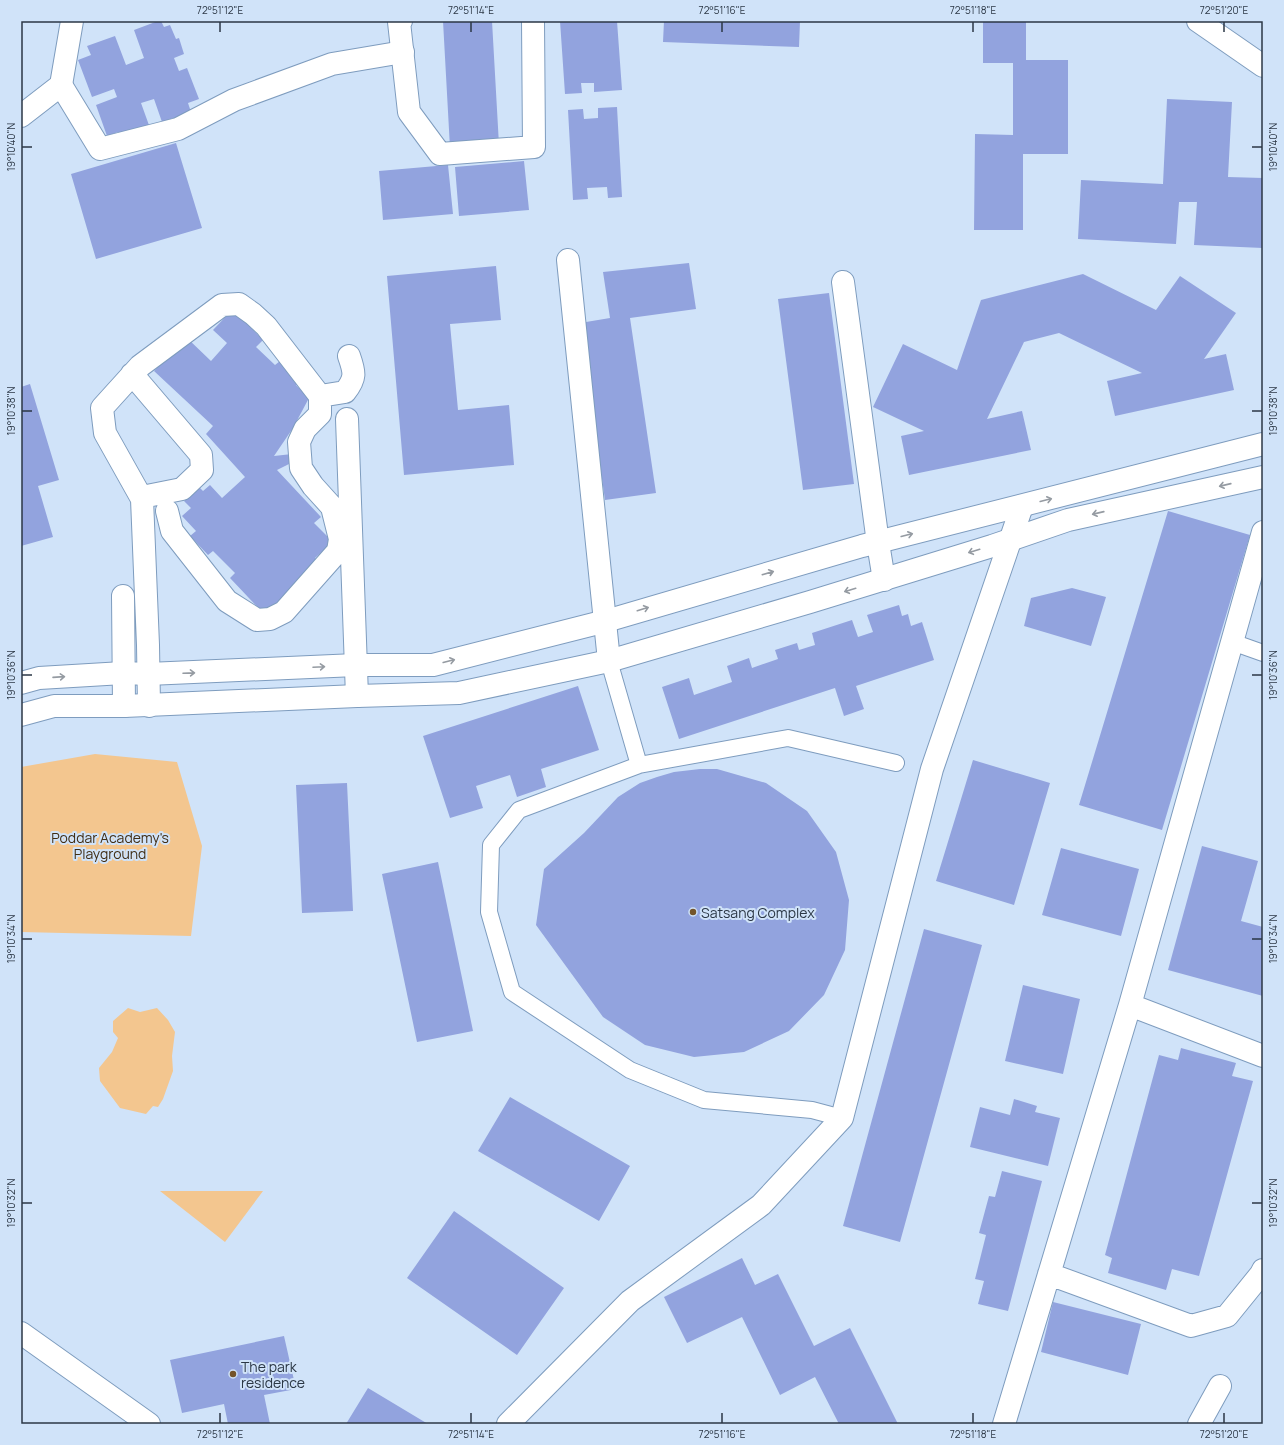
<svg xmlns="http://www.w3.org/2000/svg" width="1284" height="1445" font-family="Manrope,sans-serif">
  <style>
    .green { fill: #f3c68f }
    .building { fill: #92a3de }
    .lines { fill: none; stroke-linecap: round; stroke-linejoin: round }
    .service-casing { stroke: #7e9cbe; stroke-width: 18 }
    .pedestrian-casing { stroke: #7e9cbe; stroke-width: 24 }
    .minor-casing { stroke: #7e9cbe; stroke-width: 24 }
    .tertiary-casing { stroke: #7e9cbe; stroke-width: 24 }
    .service { stroke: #fff; stroke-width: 16 }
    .pedestrian { stroke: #fff; stroke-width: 22 }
    .minor { stroke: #fff; stroke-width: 22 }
    .tertiary { stroke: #fff; stroke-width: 22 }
    .oneway { stroke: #959ba2 }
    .ticks { fill: none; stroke: #2b3745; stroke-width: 1.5 }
    .poi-dot { fill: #74542a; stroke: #d0e3f9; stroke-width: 1.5 }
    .labels { text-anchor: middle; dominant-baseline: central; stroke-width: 4; stroke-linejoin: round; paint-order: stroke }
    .park-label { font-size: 14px; fill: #412e15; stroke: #d0e3f9 }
    .poi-label { font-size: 14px; fill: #2b3745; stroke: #d0e3f9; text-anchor: start }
    .neatline { fill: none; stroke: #2b3745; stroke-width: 1.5 }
    .ticks-label { font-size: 10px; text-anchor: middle; fill: #2b3745 }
  </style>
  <rect width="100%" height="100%" fill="#d0e3f9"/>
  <path class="green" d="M95,754L177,762L202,846L191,936L21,932V767Z
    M128,1008L140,1012L157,1008L168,1020L175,1032L172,1056L173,1071L163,1099L158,1107L153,1106L146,1114L120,1108L100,1081L99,1068L112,1052L118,1038L113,1032V1021Z
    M160,1191H263L225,1242Z"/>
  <path class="building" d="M158,21H161L164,27L170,25L176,39L179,38L184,54L174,58L179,71L187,68L199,99L188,103L191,112L162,122L154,99L141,103L150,128L121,139L118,132L107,136L96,105L117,97L114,89L92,97L78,60L91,55L87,46L115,36L126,65L144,58L134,30Z
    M443,21H492L499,145L450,148Z
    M560,21H617L622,90L594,92V83H581L582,93L565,94Z
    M664,21H800L799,47L663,42Z
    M983,21H1026V60H1068V154H1023V230H974L975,134L1013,135V63H983Z
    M1167,99L1232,102L1228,177L1263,178V248L1194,245L1197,202H1179L1176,244L1078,239L1081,180L1163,184Z
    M617,107L622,197L608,198L607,187L587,188L588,199L573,200L568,110L583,109L584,119L598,118V108Z
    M176,143L202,228L96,259L71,174Z
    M524,161L529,210L459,216L455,167Z
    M448,165L453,214L383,220L379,171Z
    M689,263L696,309L630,318L656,493L605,500L580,323L610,318L603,272Z
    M496,266L501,320L450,324L458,410L509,405L514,465L404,475L387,276Z
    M1083,274L1156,310L1180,276L1236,313L1204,359L1226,354L1234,390L1115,416L1107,381L1142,373L1059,333L1024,342L987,419L1022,411L1031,450L909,475L901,436L924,431L873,407L903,344L957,370L981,300Z
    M829,293L854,484L803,490L778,299Z
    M233,309L263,340L256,347L275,365L280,361L300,380L296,385L309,398L293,428L274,456L292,454L291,463L277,470L321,517L314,523L333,542L315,558L320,563L265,615L230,578L235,573L213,551L208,555L190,536L196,531L182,516L191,508L184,501L199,487L203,491L210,485L222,498L245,477L206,434L213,426L154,371L186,337L211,361L227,343L213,330Z
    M30,384L59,480L38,486L53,537L21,546V387Z
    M1168,511L1250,535L1162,830L1079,805Z
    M1072,588L1106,597L1091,646L1024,626L1031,598Z
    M899,605L902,616L908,614L911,626L922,622L934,660L856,686L864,709L844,716L835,688L679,739L662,687L689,678L694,695L732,682L727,666L749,658L752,668L778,659L775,650L797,643L799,650L815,645L812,633L852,620L858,637L873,632L867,615Z
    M578,686L599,750L541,769L546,787L517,797L510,775L476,786L483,808L450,818L423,736Z
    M973,760L1050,783L1014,905L936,881Z
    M700,769H717L766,783L807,811L836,852L849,900L845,950L824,995L789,1031L744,1052L694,1057L645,1045L603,1017L536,925L544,869L584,833L618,797L640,783L657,777L674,772Z
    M347,783L353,911L302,913L296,785Z
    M1202,846L1258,861L1241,921L1263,927V996L1168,970Z
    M1061,848L1139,869L1121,936L1042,915Z
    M438,862L473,1031L417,1042L382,874Z
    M924,929L982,945L900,1242L843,1226Z
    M1023,985L1080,999L1063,1074L1005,1061Z
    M1181,1048L1236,1063L1232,1076L1253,1081L1199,1276L1172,1269L1166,1290L1108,1273L1112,1258L1105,1255L1159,1055L1178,1060Z
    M510,1097L630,1166L599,1221L478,1151Z
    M1014,1099L1037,1106L1035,1112L1060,1118L1048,1166L970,1147L980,1107L1010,1115Z
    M1002,1171L1042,1181L1008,1311L978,1304L984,1281L975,1279L986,1235L979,1233L989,1196L995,1197Z
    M454,1211L564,1288L517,1355L407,1278Z
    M742,1258L755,1285L778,1274L814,1346L850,1328L898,1424H839L815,1377L780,1395L742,1317L687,1343L664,1297Z
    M1053,1302L1141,1324L1128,1375L1041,1352Z
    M284,1336L296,1389L264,1395L270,1424H228L224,1404L182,1413L170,1360Z
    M368,1388L428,1424H346Z"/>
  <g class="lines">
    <defs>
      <path id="service" d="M1232,642L1263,653
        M609,661L639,765
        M842,1118L812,1110L704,1100L630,1070L512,992L489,912L491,845L519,810L639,765L788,738L896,763"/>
      <path id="pedestrian" d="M61,85L100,149L178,129L234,100L332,64L403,52"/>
      <path id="minor" d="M401,21L399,22L409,112L440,154L534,147L533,21
        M21,116L61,85L72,21
        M568,260L609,661
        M843,282L878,543L884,580
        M132,374L201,455L202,470L182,489L142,497
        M320,396L345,392C356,378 355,373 349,356
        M347,419L357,696
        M123,596L124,706
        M149,706L148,645L142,499L105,433L102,408L140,366L222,305L239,304L253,314L266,326L320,396V414L305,429L299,442L301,468L313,486L332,507L340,539L338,551L284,612L270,619L257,620L227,601L172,531L167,511
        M1130,1005L1263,1056
        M1049,1274L1191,1326L1227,1316L1261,1274L1263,1270
        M21,1333L149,1424
        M508,1424L630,1301L761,1205L842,1118L932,769L1022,506
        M1004,1424L1130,1005L1263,532
        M1199,1424L1220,1386"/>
      <path id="tertiary" d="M1198,21L1263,66
        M21,683L39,678L123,673L148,674L356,665H433L606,621L862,546L1263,444
        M21,715L54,706H124L357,696L459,693L609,661L810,602L992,546L1068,520L1263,477"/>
    </defs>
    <use href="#service" class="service-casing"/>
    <use href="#pedestrian" class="pedestrian-casing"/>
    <use href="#minor" class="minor-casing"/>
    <use href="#tertiary" class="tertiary-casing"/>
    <use href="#service" class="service"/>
    <use href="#pedestrian" class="pedestrian"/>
    <use href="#minor" class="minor"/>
    <use href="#tertiary" class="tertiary"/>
  </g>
  <defs><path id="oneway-shaft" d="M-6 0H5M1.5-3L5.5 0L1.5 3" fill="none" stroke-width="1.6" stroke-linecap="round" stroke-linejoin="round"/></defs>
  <g class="oneway">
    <use href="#oneway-shaft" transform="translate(1225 485) rotate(167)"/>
    <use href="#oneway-shaft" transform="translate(1046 500) rotate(-14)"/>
    <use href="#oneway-shaft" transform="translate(1098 513) rotate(167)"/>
    <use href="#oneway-shaft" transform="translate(907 535) rotate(-14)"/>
    <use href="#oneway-shaft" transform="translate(974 551) rotate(163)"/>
    <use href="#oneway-shaft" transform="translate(768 573) rotate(-16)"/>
    <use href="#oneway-shaft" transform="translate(850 590) rotate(163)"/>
    <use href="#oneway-shaft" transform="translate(643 609) rotate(-17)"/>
    <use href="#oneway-shaft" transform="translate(449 661) rotate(-14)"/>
    <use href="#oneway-shaft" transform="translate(319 667) rotate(-3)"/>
    <use href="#oneway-shaft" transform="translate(189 673) rotate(-2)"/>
    <use href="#oneway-shaft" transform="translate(59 677) rotate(-4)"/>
  </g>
  <path class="ticks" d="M220,22V32M471,22V32M722,22V32M973,22V32M1224,22V32M22,147H32M1252,147H1262M22,411H32M1252,411H1262M22,675H32M1252,675H1262M22,939H32M1252,939H1262M22,1203H32M1252,1203H1262M220,1413V1423M471,1413V1423M722,1413V1423M973,1413V1423M1224,1413V1423"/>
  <g class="poi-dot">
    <circle cx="693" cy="912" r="4"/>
    <circle cx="233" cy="1374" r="4"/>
  </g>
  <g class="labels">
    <g class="park-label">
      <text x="110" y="837">Poddar Academy's<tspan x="110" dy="16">Playground</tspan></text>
    </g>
    <g class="poi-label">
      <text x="701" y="912">Satsang Complex</text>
      <text x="241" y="1366">The park<tspan x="241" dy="16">residence</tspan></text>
    </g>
  </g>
  <rect width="1284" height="1445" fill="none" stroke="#d0e3f9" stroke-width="44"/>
  <rect x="22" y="22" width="1240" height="1401" class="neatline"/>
  <g class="ticks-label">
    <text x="220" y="14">72°51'12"E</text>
    <text x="471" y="14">72°51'14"E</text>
    <text x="722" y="14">72°51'16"E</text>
    <text x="973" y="14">72°51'18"E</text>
    <text x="1224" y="14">72°51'20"E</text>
    <text transform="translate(11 147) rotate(-90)" y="4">19°10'40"N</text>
    <text transform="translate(1273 147) rotate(-90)" y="4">19°10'40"N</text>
    <text transform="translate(11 411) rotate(-90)" y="4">19°10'38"N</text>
    <text transform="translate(1273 411) rotate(-90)" y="4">19°10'38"N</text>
    <text transform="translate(11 675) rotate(-90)" y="4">19°10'36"N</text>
    <text transform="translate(1273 675) rotate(-90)" y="4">19°10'36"N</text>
    <text transform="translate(11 939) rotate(-90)" y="4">19°10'34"N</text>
    <text transform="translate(1273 939) rotate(-90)" y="4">19°10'34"N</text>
    <text transform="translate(11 1203) rotate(-90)" y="4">19°10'32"N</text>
    <text transform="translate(1273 1203) rotate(-90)" y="4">19°10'32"N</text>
    <text x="220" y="1438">72°51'12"E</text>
    <text x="471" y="1438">72°51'14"E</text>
    <text x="722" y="1438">72°51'16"E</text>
    <text x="973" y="1438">72°51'18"E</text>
    <text x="1224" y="1438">72°51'20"E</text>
  </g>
</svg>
